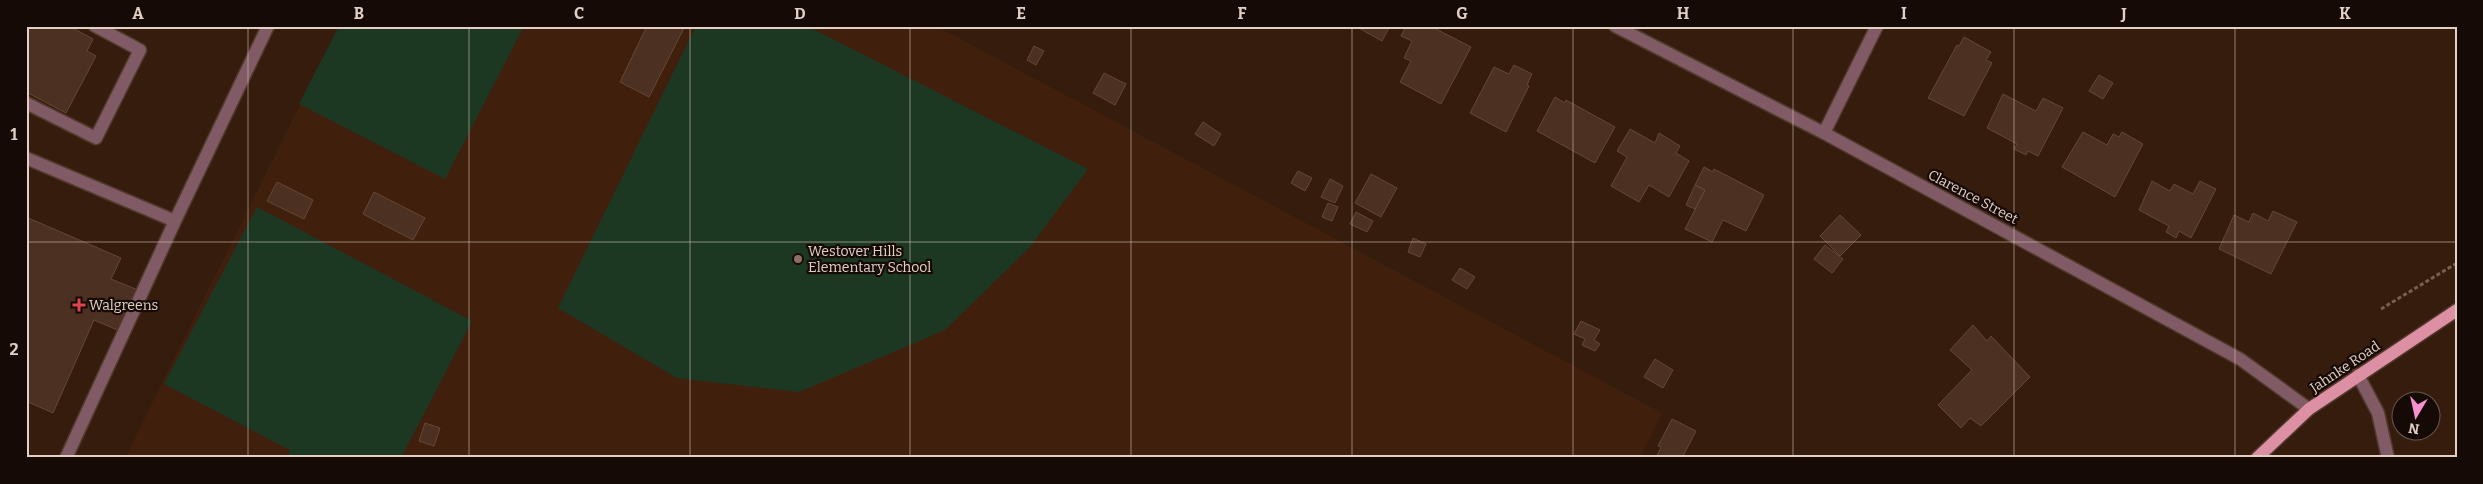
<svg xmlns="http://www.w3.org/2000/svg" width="2483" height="484" font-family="Bitter,serif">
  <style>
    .built { fill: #40200d }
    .green { fill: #1c3822 }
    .building { fill: #4c3021; stroke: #654737 }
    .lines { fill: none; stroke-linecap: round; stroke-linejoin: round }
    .minor-casing { stroke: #52392b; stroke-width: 15 }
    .major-casing { stroke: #52392b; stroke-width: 15 }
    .path { stroke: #776053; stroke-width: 3; stroke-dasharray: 4 2.5; stroke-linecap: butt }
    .minor { stroke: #805a64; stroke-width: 12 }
    .major { stroke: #dd90a4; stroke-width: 12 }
    .grid { fill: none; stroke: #e2cfc6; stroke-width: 1; stroke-opacity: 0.55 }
    .education-dot { fill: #8d6e63; stroke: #150a05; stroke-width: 2 }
    .health-dot { fill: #e0444e; stroke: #150a05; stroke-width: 2 }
    .labels { text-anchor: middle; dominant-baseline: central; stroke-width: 4.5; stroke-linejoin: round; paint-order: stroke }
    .street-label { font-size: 14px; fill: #e2cfc6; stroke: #150a05 }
    .poi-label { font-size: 14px; fill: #e2cfc6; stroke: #150a05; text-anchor: start }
    .neatline { fill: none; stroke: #e2cfc6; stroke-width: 2 }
    .grid-label { font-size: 16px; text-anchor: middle; font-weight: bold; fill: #e2cfc6 }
  </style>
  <rect width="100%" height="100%" fill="#361c0d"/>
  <path class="built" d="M339,26H936L1662,413L1640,458H125Z"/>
  <path class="green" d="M339,26H524L445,179L299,104Z
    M696,26H807L1088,169L1030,247L945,330L799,392L677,378L558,308Z
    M257,207L472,321L401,458H287L290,450L164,384Z"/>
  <path class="building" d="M26,26H69L93,39L87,51L96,56L66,113L26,92Z
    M647,26H685L649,97L620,82Z
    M1355,26H1390L1382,41Z
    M1406,26H1430L1471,47L1441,104L1400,82L1411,61L1404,58L1412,41L1401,36Z
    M1964,37L1991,52L1986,60L1992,63L1964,116L1928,98L1957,45L1959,46Z
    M1034,46L1044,51L1036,65L1027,60Z
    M1514,65L1532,74L1527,85L1529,86L1506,132L1470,113L1494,67L1509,74Z
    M1104,73L1126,84L1115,105L1093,93Z
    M2099,75L2113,83L2103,99L2089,91Z
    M2003,94L2036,111L2043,98L2063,108L2038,156L2028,151L2026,155L2014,149L2017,144L1987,128Z
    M1555,97L1565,103L1566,100L1615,127L1595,163L1537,131Z
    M1203,122L1221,134L1214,146L1195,134Z
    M1630,129L1655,143L1659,133L1680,146L1676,153L1689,161L1669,197L1649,185L1639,202L1611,186L1627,157L1617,151Z
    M2083,132L2107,145L2113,134L2119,137L2122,132L2143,144L2115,197L2062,167Z
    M1704,167L1713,172L1714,169L1764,195L1746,231L1723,220L1712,242L1685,229L1705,190L1695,185Z
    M1298,171L1312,178L1305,191L1291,183Z
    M1371,174L1397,188L1381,217L1355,203Z
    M1330,179L1343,186L1335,203L1321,197Z
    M2152,181L2170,191L2174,184L2193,194L2200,181L2216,189L2191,238L2179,231L2176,238L2166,232L2169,226L2139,210Z
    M277,182L313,200L304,219L267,201Z
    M1695,185L1705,190L1695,209L1686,205Z
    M374,192L425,218L413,240L363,214Z
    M1328,203L1338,207L1332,221L1322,217Z
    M2273,211L2297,222L2271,274L2219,249L2234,215L2249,222L2253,213L2268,221Z
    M1356,212L1373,221L1367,232L1350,224Z
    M1840,215L1861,235L1840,256L1820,236Z
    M26,217L121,258L111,279L138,290L120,331L94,320L53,413L26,401Z
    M1413,238L1426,244L1420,257L1408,252Z
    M1825,245L1843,259L1832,273L1814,259Z
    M1460,268L1475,277L1467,289L1452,280Z
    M1581,321L1600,330L1594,340L1600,344L1595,351L1582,345L1585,339L1574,334Z
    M1973,325L1987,341L1991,336L2030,377L1981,426L1970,418L1961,428L1938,405L1972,370L1950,350Z
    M1655,359L1673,370L1663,388L1644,377Z
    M1672,419L1696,431L1682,458H1660L1657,456L1661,447L1658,446Z
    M425,423L440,428L434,446L419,441Z"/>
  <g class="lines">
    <defs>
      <path id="minor" d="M1615,26L1824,133L2240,359L2309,409
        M26,103L96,138L140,50L95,26
        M1824,133L1877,26
        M26,158L175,221L66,458
        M175,221L268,26
        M2358,375L2378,413L2388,458"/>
      <path id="major" d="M2257,458L2309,409L2457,310"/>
    </defs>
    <use href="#minor" class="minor-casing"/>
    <use href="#major" class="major-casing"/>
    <path class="path" d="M2381,309L2457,263
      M1446,458H1497"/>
    <use href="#minor" class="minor"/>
    <use href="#major" class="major"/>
  </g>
  <path class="grid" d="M248,26V458M469,26V458M690,26V458M910,26V458M1131,26V458M1352,26V458M1573,26V458M1793,26V458M2014,26V458M2235,26V458M26,242H2457"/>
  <circle class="education-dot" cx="798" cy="259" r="5"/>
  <path class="health-dot" d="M76.5 297.5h5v5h5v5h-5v5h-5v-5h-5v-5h5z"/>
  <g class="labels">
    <g class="street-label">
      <text transform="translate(1973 197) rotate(28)">Clarence Street</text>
      <text transform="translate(2345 367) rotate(-34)">Jahnke Road</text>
    </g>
    <g class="poi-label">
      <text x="808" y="251">Westover Hills<tspan x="808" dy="16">Elementary School</tspan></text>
      <text x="89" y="305">Walgreens</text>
    </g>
  </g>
  <rect width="2483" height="484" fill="none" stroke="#150a05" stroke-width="55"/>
  <g transform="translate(2416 416) rotate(189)"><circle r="24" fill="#150a05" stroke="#675952"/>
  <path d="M0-4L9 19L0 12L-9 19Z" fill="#f790ce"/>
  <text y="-8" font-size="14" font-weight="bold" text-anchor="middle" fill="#e2cfc6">N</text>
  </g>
  <rect x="28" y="28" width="2428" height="428" class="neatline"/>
  <g class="grid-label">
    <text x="138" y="19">A</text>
    <text x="359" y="19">B</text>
    <text x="579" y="19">C</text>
    <text x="800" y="19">D</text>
    <text x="1021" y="19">E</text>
    <text x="1242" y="19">F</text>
    <text x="1462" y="19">G</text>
    <text x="1683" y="19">H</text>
    <text x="1904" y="19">I</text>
    <text x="2124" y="19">J</text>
    <text x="2345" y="19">K</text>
    <text x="14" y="140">1</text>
    <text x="14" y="355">2</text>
  </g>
</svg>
